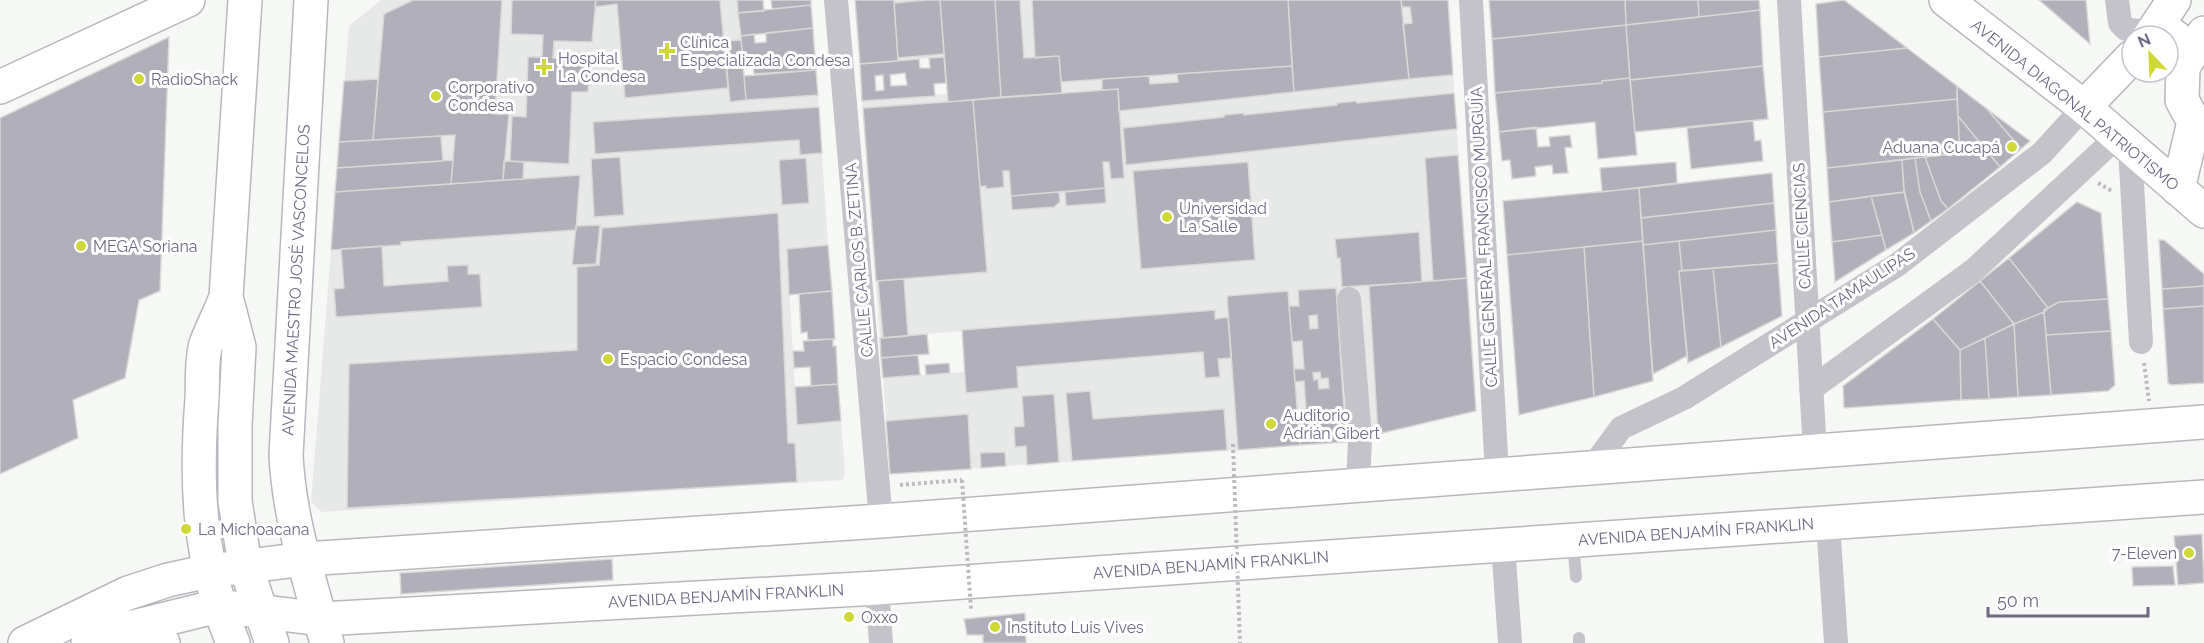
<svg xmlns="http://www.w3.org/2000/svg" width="2204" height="643" font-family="Raleway,sans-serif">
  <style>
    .built { fill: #e7e8e8 }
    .building { fill: #b1afba; stroke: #d8d9d7; stroke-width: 1.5; fill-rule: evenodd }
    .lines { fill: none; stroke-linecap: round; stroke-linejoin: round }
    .secondary-casing { stroke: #b8b6be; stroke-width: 36 }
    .primary-casing { stroke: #b9b7be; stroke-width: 36 }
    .path { stroke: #bcbbc0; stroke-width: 4; stroke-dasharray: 3 3; stroke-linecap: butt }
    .lane { stroke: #c5c3ca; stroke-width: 12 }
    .street { stroke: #c5c3ca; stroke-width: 24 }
    .secondary { stroke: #fff; stroke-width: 33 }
    .primary { stroke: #fff; stroke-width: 33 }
    .path-bridge { stroke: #bcbbc0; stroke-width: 4; stroke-dasharray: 3 3; stroke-linecap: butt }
    .poi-dot { fill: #cfd835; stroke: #fff; stroke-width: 2 }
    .labels { text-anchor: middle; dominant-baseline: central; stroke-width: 6; stroke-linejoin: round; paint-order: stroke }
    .poi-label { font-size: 16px; fill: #706984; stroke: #fff; text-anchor: start }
    .street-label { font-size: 16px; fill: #706984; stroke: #fff }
  </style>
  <rect width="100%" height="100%" fill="#f6f8f5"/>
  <path class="built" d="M381,0H737L746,100L818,95L828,245L787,249L797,425L841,421L845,473L842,480L322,512L311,502L349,26Z
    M855,0H1448L1476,411L1346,442L890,474L883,378L965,372L962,331L880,338L862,101L947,94L944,57L860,64Z"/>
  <path class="building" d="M413,0H502L495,114H509L503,180L451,184L455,135L373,140L384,14Z
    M512,0H596L592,42L554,41L553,58L591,59L588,92H572L569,164L510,161L512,116L526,117L528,57H542L543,35L511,34Z
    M596,0H720L728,88L625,98L617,4L595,7Z
    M737,0H763L764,11L738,13Z
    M771,0H811V5L772,9Z
    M855,0H894L898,61L860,64Z
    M926,0H940L944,54L898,58L894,3Z
    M940,0H995L1001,97L948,102Z
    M995,0H1020L1024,58L1059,56L1062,93L1001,97Z
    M1032,0H1288L1292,66L1061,82L1059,56L1035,58Z
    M1288,0H1401L1409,79L1294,92Z
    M1401,0H1448L1453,75L1409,79L1403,24L1412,23L1410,7H1402Z
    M1489,0H1625L1626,25L1492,39Z
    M1625,0H1698L1699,17L1626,25Z
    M1698,0H1759L1760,10L1699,17Z
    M1844,0L1907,48L1819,57L1816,4Z
    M2039,0H2086L2090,44Z
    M811,5L813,28L741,36L738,13Z
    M1760,10L1763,66L1630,80L1626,25Z
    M1626,25L1630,78L1602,81V83L1495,93L1492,39Z
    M813,28L816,70L754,74L753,64H743L741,36L754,34L755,43L766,42V33Z
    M169,37L160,291L139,300L125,378L73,400L78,438L0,474V118Z
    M741,40L746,100L730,102L724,41Z
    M1907,48L1957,86V99L1823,112L1819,57Z
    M944,57L946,83L934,84L935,96L862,101L860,64L919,59L920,68H930L929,58ZM905,73L907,85L891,86L890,75ZM883,75L884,90L876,91L875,76Z
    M1292,66L1294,92L1119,111L1118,89L1102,90V79L1149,76L1150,84L1178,82L1177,74Z
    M1763,66L1768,119L1635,132L1630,80Z
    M816,70L818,95L746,100L744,76Z
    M1630,78L1637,155L1598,159L1595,122L1499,132L1495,93L1602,83V81Z
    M378,79L373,140L339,142L344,81Z
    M1957,86L1987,109L2021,149L2000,167L1958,116Z
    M1118,89L1124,178L1111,179L1109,162H1103L1105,188L1011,196L1009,171H1003L1004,187L986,189V186L980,187L973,100Z
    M1454,93L1457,129L1126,165L1123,128L1224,117V115L1244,113V115L1337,105V103L1356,101L1357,103Z
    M1957,99L1960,153L1827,168L1823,112Z
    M973,100L987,272L876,281L863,108Z
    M819,107L822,153L800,155L799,140L595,154L593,122Z
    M1987,109L2030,141L2021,149Z
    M1958,116L2000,167L1948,209L1941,201L1925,157L1960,153Z
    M1753,121L1755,141L1761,140L1763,161L1691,169L1687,128Z
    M1536,127L1538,147L1550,146L1549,137L1570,135L1572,147L1565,148L1568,173L1553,174L1552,165L1535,167L1536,176L1512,179L1510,160L1502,161L1499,132Z
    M441,136L443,161L337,168L339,142Z
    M1458,155L1467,278L1433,281L1425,158Z
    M620,157L624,215L594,217L591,159Z
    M1925,157L1941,201L1948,209L1931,221L1920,192L1915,158Z
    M806,158L809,203L782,205L779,160Z
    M1915,158L1920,192L1931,221L1914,233L1904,189L1902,160Z
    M453,160L451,184L335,192L337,168Z
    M1902,160L1904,192L1829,202L1827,168Z
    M504,161L524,162L523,179L503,180Z
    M1248,162L1255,260L1141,269L1133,171Z
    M1676,162L1677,183L1602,192L1600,168Z
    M1772,173L1774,203L1641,218L1639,188Z
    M580,175L576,230L401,242V245L331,250L335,192Z
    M1105,188L1106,203L1066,206L1065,192Z
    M1639,188L1643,241L1507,255L1503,201Z
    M1059,192L1060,202L1054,207L1012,210L1011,196Z
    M1904,192L1914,233L1886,250L1871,196Z
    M1871,196L1882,235L1832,242L1829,202Z
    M2077,202L2101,213L2108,299L2059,302L2048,308L2009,258Z
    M1774,203L1776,230L1643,245L1641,218Z
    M778,213L788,443H795L797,482L347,508L349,364L577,350V267L599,265L602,228Z
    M600,225L596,264L572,265L576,226Z
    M1776,230L1778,263L1682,271L1679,241Z
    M1419,232L1422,282L1342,287L1340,258H1337L1335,239Z
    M1882,235L1886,250L1835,282L1832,242Z
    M2159,240H2164L2204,274V286L2162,289Z
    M1643,241L1653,381L1594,397L1584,247Z
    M1679,241L1682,271H1679L1687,356L1653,374L1643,245Z
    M828,245L832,291L789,295L787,249Z
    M382,246L384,286L448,281L447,266L468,265V274H480L482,307L336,317L334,289L344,288L341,249Z
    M1584,247L1594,397L1519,415L1507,255Z
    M2009,258L2048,308L2044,312L2014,324L1980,281Z
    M1778,263L1782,316L1721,347L1713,268Z
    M1713,268L1721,347L1688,363L1679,271Z
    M1467,278L1476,411L1378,434L1369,286Z
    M904,279L908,336L883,338L878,281Z
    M1980,281L2014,324L1960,350L1933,319Z
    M2204,286V306L2163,309L2162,289Z
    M1336,288L1346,442L1300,445L1297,410L1306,409L1304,381L1295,382L1294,369H1304L1302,341L1292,342L1289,306H1299L1298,290ZM1317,315L1318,328L1310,329L1309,316ZM1320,372L1321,379L1328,378L1329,388L1319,389L1318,379L1314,380L1313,373Z
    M832,291L835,339L808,340L807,332L801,333L799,294Z
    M1288,291L1300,445L1238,450L1227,296Z
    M2108,299L2111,331L2046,335L2044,310L2059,302Z
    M2204,306V383L2171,385L2168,383L2163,309Z
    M1215,310V319L1228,317L1231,358L1218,359L1220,377L1205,378L1203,352L1017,367L1018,388L966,393L962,330Z
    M2044,312L2051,395L2018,397L2014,324Z
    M1933,319L1960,350L1961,400L1844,408L1843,386Z
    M2014,324L2018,397L1989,399L1985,338Z
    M2111,331L2115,385L2108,391L2051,395L2046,335Z
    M927,334L929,354L881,358L880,338Z
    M1985,338L1989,399L1961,400L1960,350Z
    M833,339V346H836L838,384L811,386L810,367L794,368L793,351H804L803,341Z
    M918,355L920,375L883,378L881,358Z
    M949,363L950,373L926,375L925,365Z
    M838,384L841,421L797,425L795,387Z
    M1090,391L1093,419L1224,409L1227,450L1072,461L1066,393Z
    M1054,394L1059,462L1027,465L1026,446L1015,447L1014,427L1024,426L1022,396Z
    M968,414L971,469L890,474L886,421Z
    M1005,452L1006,466L981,468L980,453Z
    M2202,534L2204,583L2178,585L2174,536Z
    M612,559L613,580L401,594L400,573Z
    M2173,566L2175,585L2133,586L2132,567Z
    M1025,613L1026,643H983V635H967L964,619Z"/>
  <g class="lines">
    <defs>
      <path id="secondary" d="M311,0L286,455C289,519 310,582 327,643
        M2156,29C2173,31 2180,41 2190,55
        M2150,36L2174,0
        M0,87L188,0
        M2084,107L2132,57
        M2178,189L2194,122L2182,100L2183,67L2204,33
        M113,632L144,636L163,643"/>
      <path id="primary" d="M245,0L226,297L239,347L235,426V501L245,565L272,643
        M1946,0L2084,107L2204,211
        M226,297C220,313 212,328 206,344C201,360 203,382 202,399C195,489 199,559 233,643
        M25,643L128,593L168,580L209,571L305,559L881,521L2204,422
        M88,643L113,632L218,606L321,619L877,588L2204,497"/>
    </defs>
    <use href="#secondary" class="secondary-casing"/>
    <use href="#primary" class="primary-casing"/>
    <path class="path" d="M2098,183L2112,191
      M2144,363L2149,401
      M900,485L962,480"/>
    <path class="lane" d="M1573,542L1576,577
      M1579,638V643"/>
    <path class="street" d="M836,0L881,521
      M1471,0L1497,474
      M1789,0L1815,452
      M2117,0L2120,23L2126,29L2137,31L2156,29
      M2130,148L2141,342
      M1349,299L1360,439L1358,485
      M1811,389L1974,270L2117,137
      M1592,468L1621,428L1684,398L1897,265L2042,153L2084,107
      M1828,523L1836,643
      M1503,545L1510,643
      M877,588L881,643"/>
    <use href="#secondary" class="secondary"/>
    <use href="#primary" class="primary"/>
    <path class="path-bridge" d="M1233,444L1240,643
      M962,480L971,609"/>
  </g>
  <g class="poi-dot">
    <path d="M664 42h6v6h6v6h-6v6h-6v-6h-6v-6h6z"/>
    <path d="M541 58h6v6h6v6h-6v6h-6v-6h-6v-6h6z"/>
    <circle cx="139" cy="79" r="6"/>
    <circle cx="436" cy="96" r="6"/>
    <circle cx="2012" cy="147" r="6"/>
    <circle cx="1167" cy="217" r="6"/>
    <circle cx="81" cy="246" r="6"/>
    <circle cx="608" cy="359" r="6"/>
    <circle cx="1271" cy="424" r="6"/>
    <circle cx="186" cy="529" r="6"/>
    <circle cx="2189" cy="553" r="6"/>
    <circle cx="849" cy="617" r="6"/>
    <circle cx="995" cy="627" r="6"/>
  </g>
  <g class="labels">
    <g class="poi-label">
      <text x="680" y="42">Clínica<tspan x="680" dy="18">Especializada Condesa</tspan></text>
      <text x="558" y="58">Hospital<tspan x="558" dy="18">La Condesa</tspan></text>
      <text x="151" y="79">RadioShack</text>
      <text x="448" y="87">Corporativo<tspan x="448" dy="18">Condesa</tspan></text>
      <text x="2000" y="147" text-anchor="end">Aduana Cucapá</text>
      <text x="1179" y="208">Universidad<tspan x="1179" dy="18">La Salle</tspan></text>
      <text x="93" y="246">MEGA Soriana</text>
      <text x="620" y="359">Espacio Condesa</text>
      <text x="1283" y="415">Auditorio<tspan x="1283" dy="18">Adrián Gibert</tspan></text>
      <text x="198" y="529">La Michoacana</text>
      <text x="2177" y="553" text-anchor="end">7-Eleven</text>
      <text x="861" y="617">Oxxo</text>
      <text x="1007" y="627">Instituto Luis Vives</text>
    </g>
    <g class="street-label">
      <text transform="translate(2075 105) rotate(39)">AVENIDA DIAGONAL PATRIOTISMO</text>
      <text transform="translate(1802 226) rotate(-93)">CALLE CIENCIAS</text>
      <text transform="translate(1484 237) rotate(-93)">CALLE GENERAL FRANCISCO MURGUÍA</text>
      <text transform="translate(859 260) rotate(-95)">CALLE CARLOS B. ZETINA</text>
      <text transform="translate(296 280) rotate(-87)">AVENIDA MAESTRO JOSÉ VASCONCELOS</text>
      <text transform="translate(1842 298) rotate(-33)">AVENIDA TAMAULIPAS</text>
      <text transform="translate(1696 532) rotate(-4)">AVENIDA BENJAMÍN FRANKLIN</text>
      <text transform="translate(1211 565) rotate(-4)">AVENIDA BENJAMÍN FRANKLIN</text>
      <text transform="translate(726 596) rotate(-3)">AVENIDA BENJAMÍN FRANKLIN</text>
    </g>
  </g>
  <g transform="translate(2150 54) rotate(337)"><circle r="28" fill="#ffffff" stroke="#c6c3ce" stroke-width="1.5"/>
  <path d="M0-4.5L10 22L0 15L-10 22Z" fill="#cfd835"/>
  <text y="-9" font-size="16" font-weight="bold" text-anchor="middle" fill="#706984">N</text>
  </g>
  <path d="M1988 607v9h160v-9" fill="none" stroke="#706984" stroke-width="3"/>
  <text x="1997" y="607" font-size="18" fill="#706984" stroke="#ffffff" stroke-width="4.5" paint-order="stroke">50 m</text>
</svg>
